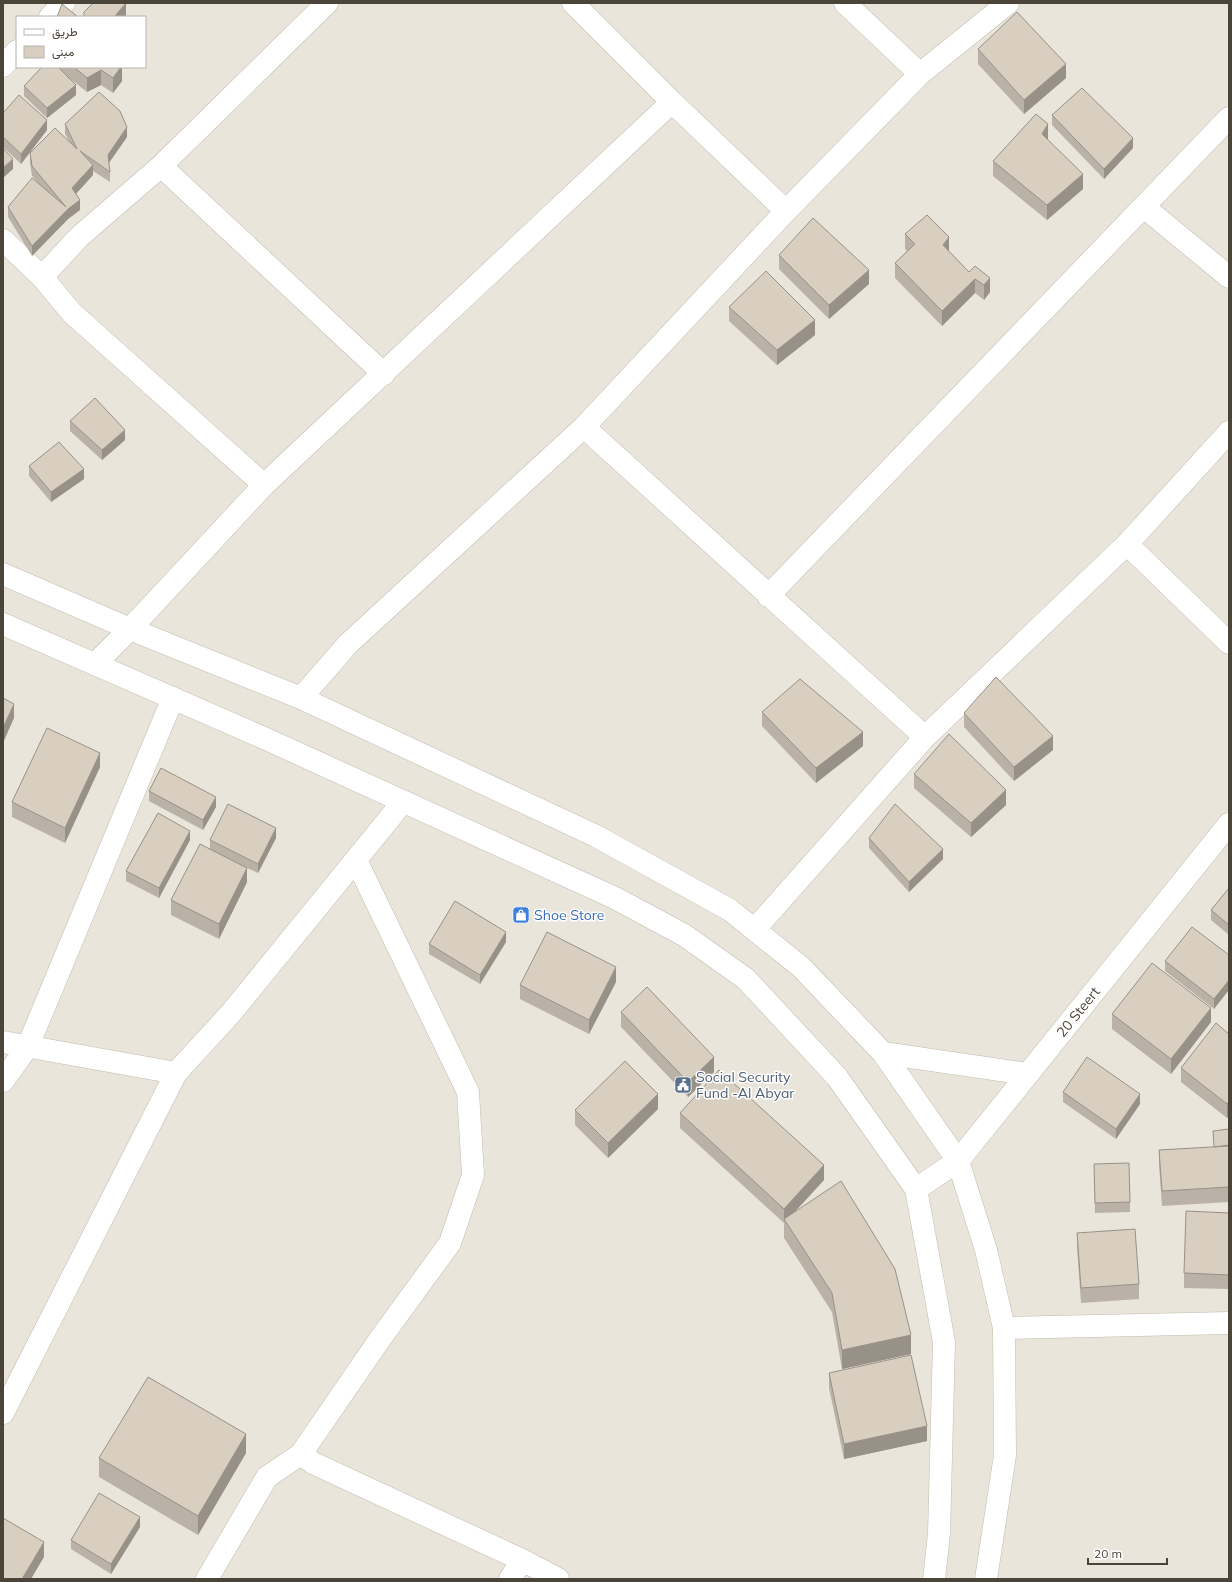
<svg xmlns="http://www.w3.org/2000/svg" width="1232" height="1582" font-family="Mulish,Vazirmatn,sans-serif">
  <style>
    .residential { fill: #eae5da; fill-rule: evenodd }
    .lines { fill: none; stroke-linecap: round; stroke-linejoin: round }
    .minor-casing { stroke: #c2bbae; stroke-width: 23 }
    .tertiary-casing { stroke: #c2bbae; stroke-width: 23 }
    .minor { stroke: #fff; stroke-width: 22 }
    .tertiary { stroke: #fff; stroke-width: 22 }
    .wall { fill: #bab2a6 }
    .shaded-wall { fill: #979187 }
    .building { fill: #d8cfc1; stroke: #979187 }
    .labels { text-anchor: middle; dominant-baseline: central; stroke-width: 3; stroke-linejoin: round; paint-order: stroke }
    .shop-label { font-size: 14px; fill: #366cbe; stroke: #fff; text-anchor: start }
    .street-label { font-size: 14px; fill: #4b4439; stroke: #fff }
    .service-label { font-size: 14px; fill: #4e5e75; stroke: #fff; text-anchor: start }
  </style>
  <rect width="100%" height="100%" fill="#f6f3ec"/>
  <path class="residential" d="M3,3H1229V1579H3ZM17,17H145V67H17Z"/>
  <g class="lines">
    <defs>
      <path id="minor" d="M327,3L161,166L79,237L42,277L72,313L264,485L672,102
        M573,3L672,102L786,211
        M845,3L920,74L1008,3
        M50,17L64,3
        M3,66L17,51
        M161,166L384,374
        M1144,207L1229,277
        M3,240L42,277
        M584,427L925,737L1127,544L1229,432
        M1127,544L1229,643
        M768,596L1229,118
        M95,664L130,629L264,485
        M301,698L348,644L584,427L786,211L920,74
        M755,929L925,737
        M3,1042L176,1073L231,1013L402,803
        M3,1081L28,1046L173,698
        M1004,1328L1229,1323
        M3,1413L176,1073
        M301,1454L380,1339L450,1243L473,1175L468,1092L356,860
        M207,1579L267,1477L301,1454L313,1463L522,1560L558,1579
        M510,1579L522,1560"/>
      <path id="tertiary" d="M3,574L130,629L301,698L596,836L730,910L801,967L883,1053L958,1161L986,1250L1004,1328L1005,1455L986,1579
        M3,624L264,738L615,898L684,935L746,979L837,1077L916,1189L944,1342L939,1534L934,1579
        M883,1053L1028,1074
        M916,1189L958,1161L1229,824"/>
    </defs>
    <use href="#minor" class="minor-casing"/>
    <use href="#tertiary" class="tertiary-casing"/>
    <use href="#minor" class="minor"/>
    <use href="#tertiary" class="tertiary"/>
  </g>
  <path class="wall" d="M978,49L1066,78L1024,114L978,64Z
    M42,67H122V81L113,93L101,85L87,92L68,77L76,95L47,118L24,96V86Z
    M3,113L47,130L21,164L3,147Z
    M1052,115L1133,148L1104,179L1052,125Z
    M65,124L127,137L109,163L110,172V182L93,171V175L76,194L80,210L68,219L32,256L8,217V207L38,183L32,176L30,163V153L69,141L65,134Z
    M1048,139V140L1083,189L1047,220L993,176V161Z
    M905,234L949,251L969,272L975,266L990,292L984,300L975,293L942,326L895,278V263L907,251L905,249Z
    M779,255L869,284L829,319L779,269Z
    M729,307L815,335L777,365L729,321Z
    M70,421L125,440L102,460L70,431Z
    M29,466L84,479L51,502L29,476Z
    M762,712L863,746L816,783L762,726Z
    M964,713L1053,750L1014,781L964,727Z
    M100,767L65,843L12,817V802Z
    M914,774L1006,805L971,837L914,788Z
    M149,791L216,807L203,830L149,801Z
    M276,838L258,873L247,868V882L219,939L171,915V900L210,849V840Z
    M869,838L943,859L909,892L869,848Z
    M190,840L159,898L126,881V871Z
    M1229,888V935L1211,920V910Z
    M506,942L480,984L429,954V944Z
    M1229,955L1214,1009L1165,971V961Z
    M616,982L589,1034L520,999V985Z
    M621,1012L714,1072L688,1097L621,1027Z
    M1112,1014L1211,1022L1171,1074L1112,1029Z
    M1229,1034V1116L1227,1118L1181,1082V1068Z
    M1063,1092L1140,1104L1116,1139L1063,1102Z
    M658,1109L608,1158L575,1125V1110Z
    M680,1113L824,1180L795,1212L911,1354L842,1369L832,1312L784,1238V1223L680,1128Z
    M1229,1129V1202L1162,1206L1159,1165V1150L1214,1147L1213,1131Z
    M1094,1174L1130,1202V1212L1095,1213Z
    M1229,1213V1289L1184,1288V1273Z
    M1077,1233L1139,1284V1299L1081,1303L1077,1248Z
    M829,1373L927,1441L844,1459L829,1388Z
    M246,1453L198,1535L99,1477V1458Z
    M140,1527L111,1574L71,1549V1540Z"/>
  <path class="shaded-wall" d="M126,3V17H114Z
    M1066,64V78L1024,114V100Z
    M121,67H122V81L113,93V78Z
    M101,70V85L87,92V78Z
    M76,85V95L47,118V108Z
    M47,120V130L21,164V154Z
    M1048,124V139L1042,149V134Z
    M127,127V137L108,164V155Z
    M1133,138V148L1104,179V169Z
    M13,159V169L3,178V168Z
    M93,165V175L72,198V188Z
    M1083,174V189L1047,220V205Z
    M80,200V210L68,219L32,256V246L68,209Z
    M949,237V252L943,245Z
    M869,270V284L829,319V305Z
    M990,278V292L984,300V285Z
    M975,279V293L942,326V311Z
    M815,320V335L777,365V350Z
    M125,430V440L102,460V450Z
    M84,469V479L51,502V492Z
    M14,704V718L3,743V728Z
    M863,732V746L816,783V768Z
    M1053,736V750L1014,781V767Z
    M100,753V767L65,843V828Z
    M1006,790V805L971,837V823Z
    M216,797V807L203,830V820Z
    M276,828V838L258,873V864Z
    M190,831V840L159,898V888Z
    M943,849V859L909,892V882Z
    M247,868V882L219,939V924Z
    M506,932V942L480,984V975Z
    M616,967V982L589,1034V1020Z
    M1229,980V990L1214,1009V999Z
    M1211,1008V1022L1171,1074V1059Z
    M714,1057V1072L688,1097V1082Z
    M658,1094V1109L608,1158V1143Z
    M1140,1094V1104L1116,1139V1129Z
    M1229,1101V1116L1227,1118V1104Z
    M824,1165V1180L785,1222L784,1220V1209Z
    M911,1335V1354L842,1369V1350Z
    M927,1426V1441L844,1459V1444Z
    M246,1434V1453L198,1535V1516Z
    M140,1517V1527L111,1574V1564Z
    M44,1542V1557L31,1579H22Z"/>
  <path class="building" d="M93,3H126L114,17H84V12Z
    M62,4L78,17H57Z
    M1017,12L1066,64L1024,100L978,49Z
    M42,67H58L76,85L47,108L24,86Z
    M74,67H121L113,78L101,70L87,78Z
    M1082,88L1133,138L1104,169L1052,115Z
    M99,92L120,111L127,127L108,155L110,172L80,151L93,165L72,188L80,200L68,209L32,246L8,207L32,178L66,207L32,166L30,153L55,128L77,149L65,124Z
    M19,95L47,120L21,154L3,137V113Z
    M1036,114L1048,124L1042,134L1083,174L1047,205L993,161Z
    M3,148L13,159L3,168Z
    M927,215L949,237L943,245L969,272L975,266L990,278L984,285L975,279L942,311L895,263L915,244L905,234Z
    M813,218L869,270L829,305L779,255Z
    M766,271L815,320L777,350L729,307Z
    M95,398L125,430L102,450L70,421Z
    M59,442L84,469L51,492L29,466Z
    M996,677L1053,736L1014,767L964,713Z
    M800,679L863,732L816,768L762,712Z
    M3,698L14,704L3,728Z
    M47,728L100,753L65,828L12,802Z
    M949,734L1006,790L971,823L914,774Z
    M161,768L216,797L203,820L149,791Z
    M228,804L276,828L258,864L210,840Z
    M895,804L943,849L909,882L869,838Z
    M158,813L190,831L159,888L126,871Z
    M200,844L247,868L219,924L171,900Z
    M1229,888V925L1211,910Z
    M455,901L506,932L480,975L429,944Z
    M1192,927L1229,955V980L1214,999L1165,961Z
    M547,932L616,967L589,1020L520,985Z
    M1152,963L1211,1008L1171,1059L1112,1014Z
    M647,987L714,1057L688,1082L621,1012Z
    M1216,1023L1229,1034V1101L1227,1104L1181,1068Z
    M1087,1057L1140,1094L1116,1129L1063,1092Z
    M625,1061L658,1094L608,1143L575,1110Z
    M719,1070L824,1165L784,1209L680,1113Z
    M1229,1129V1145L1214,1147L1213,1131Z
    M1229,1146V1187L1162,1191L1159,1150Z
    M1129,1163L1130,1202L1095,1203L1094,1164Z
    M841,1181L895,1269L911,1335L842,1350L832,1293L784,1219Z
    M1186,1211L1229,1213V1275L1184,1273Z
    M1135,1229L1139,1284L1081,1288L1077,1233Z
    M911,1355L927,1426L844,1444L829,1373Z
    M148,1377L246,1434L198,1516L99,1458Z
    M99,1493L140,1517L111,1564L71,1540Z
    M3,1518L44,1542L22,1579H3Z"/>
  <defs>
    <symbol id="shop-square" viewBox="-11 -11 22 22"><rect x="-9" y="-9" width="18" height="18" rx="4" fill="#3f7fe0" stroke="#fff"/><path d="M-5-2.5h2.3a2.7 3.5 0 0 1 5.4 0H5L5.5 6h-11ZM-1.5-2.5h3a1.5 2.3 0 0 0-3 0Z" fill="#fff"/></symbol>
    <symbol id="civic-square" viewBox="-11 -11 22 22"><rect x="-9" y="-9" width="18" height="18" rx="4" fill="#5c6f8a" stroke="#fff"/><path d="M-.6-6.5H3V-4.5H.6V-3L4-1V1h2V6H-6V1h2V-1L-.6-3ZM-1.2 2.5V6h2.4V2.5Z" fill="#fff"/></symbol>
  </defs>
  <g fill-rule="evenodd">
    <use href="#shop-square" x="511" y="905" width="20" height="20"/>
    <use href="#civic-square" x="673" y="1075" width="20" height="20"/>
  </g>
  <g class="labels">
    <g class="shop-label">
      <text x="534" y="915">Shoe Store</text>
    </g>
    <g class="street-label">
      <text transform="translate(1078 1012) rotate(-51)">20 Steert</text>
    </g>
    <g class="service-label">
      <text x="696" y="1077">Social Security<tspan x="696" dy="16">Fund -Al Abyar</tspan></text>
    </g>
  </g>
  <rect width="1232" height="1582" fill="none" stroke="#4b4439" stroke-width="8"/>
  <rect x="16" y="16" width="130" height="52" fill="#ffffff" stroke="#b7b4b0"/>
  <rect x="24" y="29" width="20" height="6" fill="#ffffff" stroke="#b7b4b0"/>
  <text x="52" y="36" font-size="12" fill="#4b4439">طريق</text>
  <rect x="24" y="46" width="20" height="12" fill="#d8cfc1" stroke="#b7b4b0"/>
  <text x="52" y="56" font-size="12" fill="#4b4439">مبنى</text>
  <path d="M1088 1558v6h79v-6" fill="none" stroke="#4b4439" stroke-width="2"/>
  <text x="1094" y="1558" font-size="12" fill="#4b4439" stroke="#ffffff" stroke-width="3" paint-order="stroke">20 m</text>
</svg>
